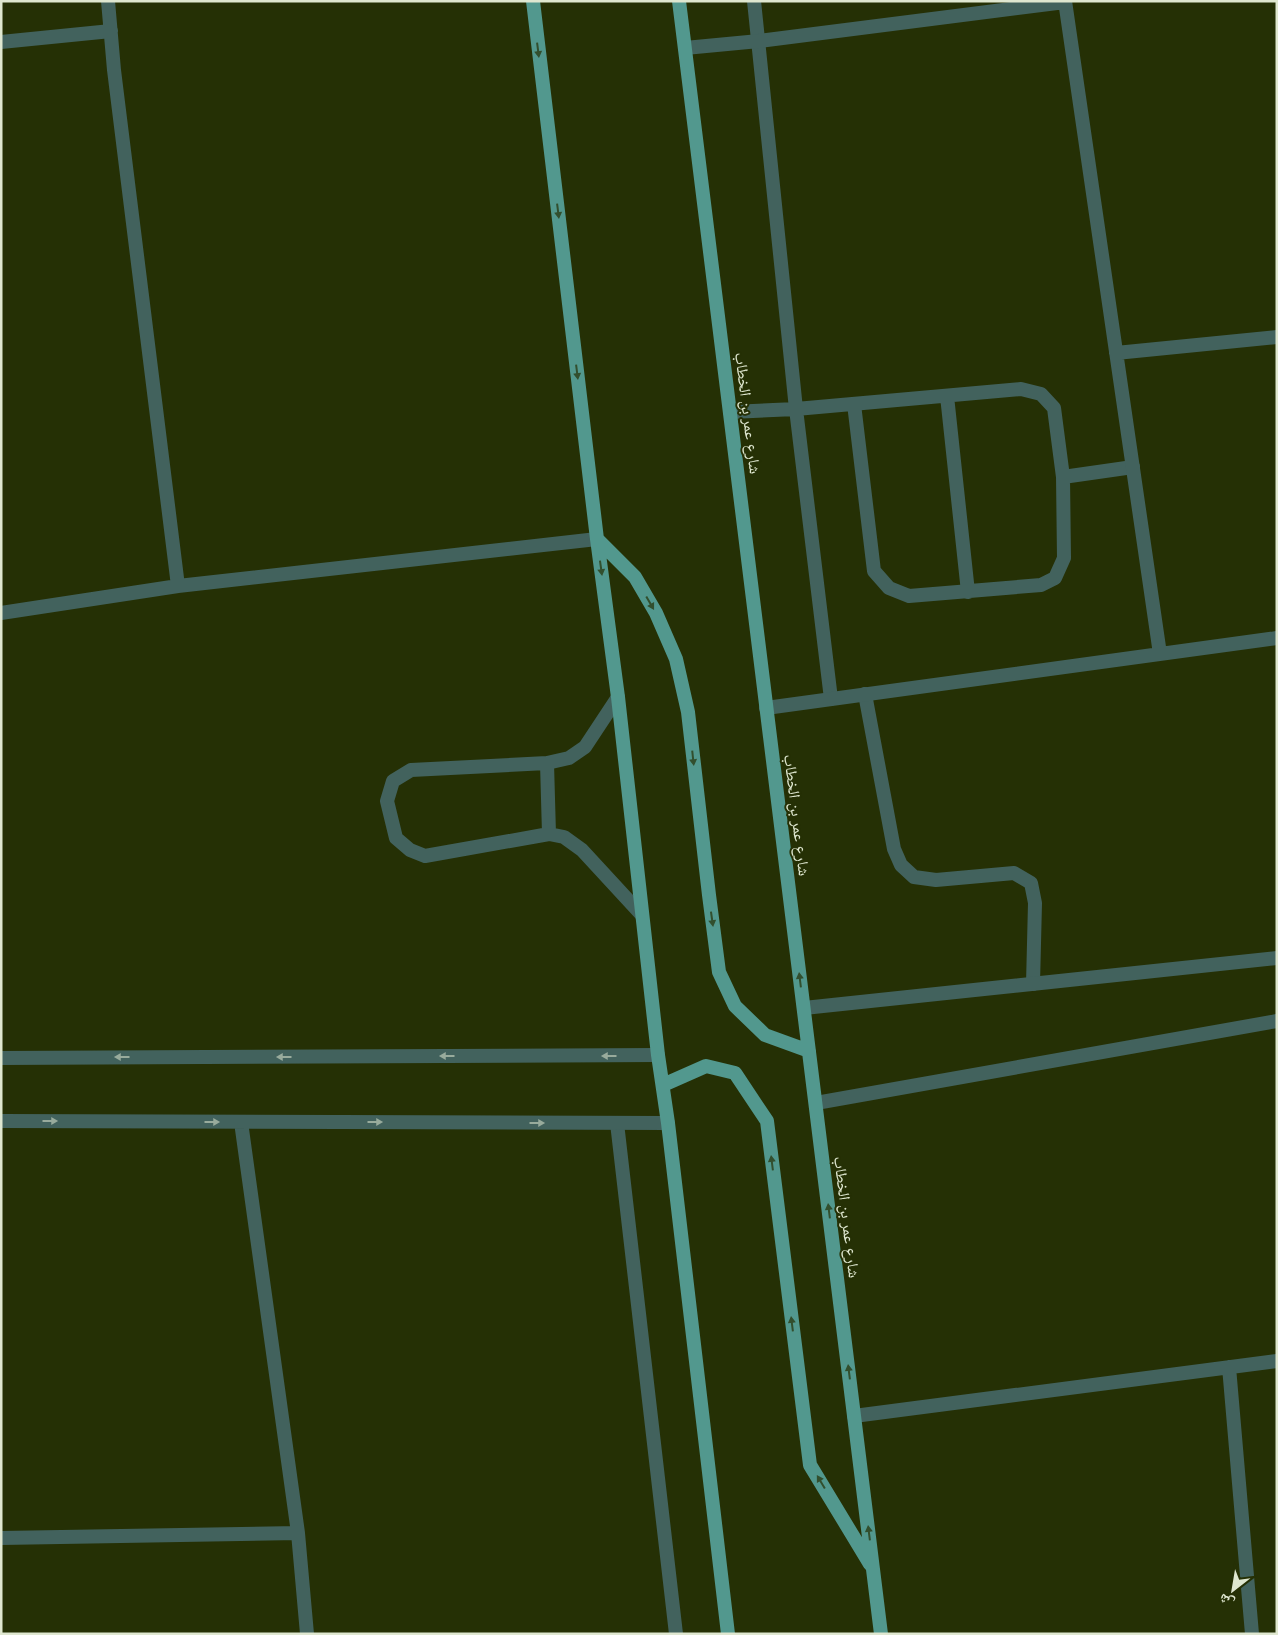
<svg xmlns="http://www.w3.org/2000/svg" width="1278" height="1635" font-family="Poppins,'Noto Naskh Arabic',sans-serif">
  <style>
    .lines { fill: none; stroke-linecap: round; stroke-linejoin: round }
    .service { stroke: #42625d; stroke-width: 14 }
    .minor { stroke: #42625d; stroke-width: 14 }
    .primary { stroke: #52988e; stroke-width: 14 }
    .oneway { fill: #324f2e }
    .oneway2 { fill: #98ab9c }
    .labels { text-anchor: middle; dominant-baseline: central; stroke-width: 4; stroke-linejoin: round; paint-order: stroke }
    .street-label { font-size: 16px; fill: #dfe7d0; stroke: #253005 }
  </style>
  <rect width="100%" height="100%" fill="#253005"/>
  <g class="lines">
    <path class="service" d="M754,1L796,409L831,699
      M947,396L968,592
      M730,412L796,409L1021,389L1041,394L1054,408L1063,477L1064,558L1055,578L1041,585L909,596L889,588L874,571L854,404
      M1063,477L1133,467
      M865,694L894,849L901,865L914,877L936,880L1014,873L1031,883L1035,903L1033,984
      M618,697L585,747L569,758L547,763L411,770L393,781L387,801L396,838L410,850L425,856L549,834L564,837L582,850L641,914
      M547,763L549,834
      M617,1123L676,1634"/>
    <path class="minor" d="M108,1L114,70L178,586
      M1065,1L1160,654
      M1,42L111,31
      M685,48L759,41L1065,2
      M1116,353L1277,337
      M1,613L178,586L597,539
      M766,708L1277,638
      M804,1008L1277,958
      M1,1058L658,1055
      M816,1103L1277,1021
      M1,1121L668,1123
      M241,1122L298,1533L307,1634
      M1229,1367L1252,1634
      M854,1416L1277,1361
      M1,1538L298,1533"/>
    <path class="primary" d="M533,1L597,539L618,697L658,1055L668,1123L728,1634
      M679,1L881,1634
      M597,539L635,577L656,613L676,659L688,712L709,895L719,972L735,1006L765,1035L809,1051
      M663,1085L706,1066L735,1073L767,1121L810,1465L870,1564"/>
  </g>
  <defs><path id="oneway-solid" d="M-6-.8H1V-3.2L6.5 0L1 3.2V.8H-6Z" transform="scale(1.25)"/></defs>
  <g class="oneway">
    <use href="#oneway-solid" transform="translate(538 50) rotate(83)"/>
    <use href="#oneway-solid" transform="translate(558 211) rotate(83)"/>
    <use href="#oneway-solid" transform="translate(577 372) rotate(83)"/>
    <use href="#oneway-solid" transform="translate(601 568) rotate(82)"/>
    <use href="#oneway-solid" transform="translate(650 603) rotate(60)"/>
    <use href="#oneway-solid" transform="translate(693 758) rotate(84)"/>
    <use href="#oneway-solid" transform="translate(712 919) rotate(82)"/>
    <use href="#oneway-solid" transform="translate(800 980) rotate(-97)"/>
    <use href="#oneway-solid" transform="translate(772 1163) rotate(-97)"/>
    <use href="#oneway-solid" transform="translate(829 1211) rotate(-97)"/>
    <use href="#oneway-solid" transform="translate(792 1324) rotate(-97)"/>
    <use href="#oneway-solid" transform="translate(849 1372) rotate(-97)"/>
    <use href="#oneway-solid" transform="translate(821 1482) rotate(-121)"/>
    <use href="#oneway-solid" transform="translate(869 1533) rotate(-97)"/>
  </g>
  <g class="oneway2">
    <use href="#oneway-solid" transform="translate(447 1056) rotate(180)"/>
    <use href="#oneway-solid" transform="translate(609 1056) rotate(180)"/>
    <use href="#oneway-solid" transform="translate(122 1057) rotate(180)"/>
    <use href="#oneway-solid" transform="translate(284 1057) rotate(180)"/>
    <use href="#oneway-solid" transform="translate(50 1121)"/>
    <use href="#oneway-solid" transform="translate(212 1122)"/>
    <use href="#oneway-solid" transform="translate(375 1122)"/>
    <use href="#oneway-solid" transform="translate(537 1123)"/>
  </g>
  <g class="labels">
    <g class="street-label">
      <text transform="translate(748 413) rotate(83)">شارع عمر بن الخطاب</text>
      <text transform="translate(797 815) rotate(83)">شارع عمر بن الخطاب</text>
      <text transform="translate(847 1217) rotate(83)">شارع عمر بن الخطاب</text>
    </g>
  </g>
  <rect width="1278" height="1635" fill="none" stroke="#dfe7d0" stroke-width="5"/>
  <g transform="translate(1233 1590) rotate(211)" stroke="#253005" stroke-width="4" paint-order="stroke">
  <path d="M0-4L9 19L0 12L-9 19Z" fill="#dfe7d0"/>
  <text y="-8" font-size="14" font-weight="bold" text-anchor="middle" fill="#dfe7d0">ش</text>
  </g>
</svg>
